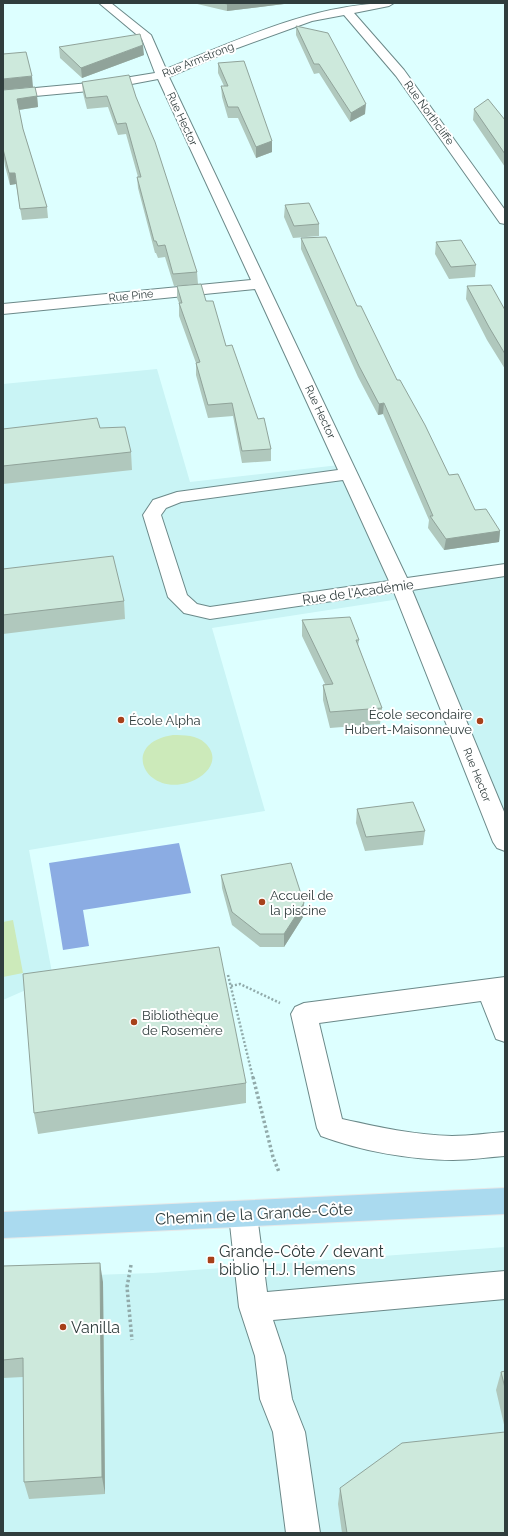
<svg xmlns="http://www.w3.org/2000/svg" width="508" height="1536" font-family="Raleway,sans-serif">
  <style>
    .built { fill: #c9f4f5 }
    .green { fill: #cceaba }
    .water { fill: #8bace3 }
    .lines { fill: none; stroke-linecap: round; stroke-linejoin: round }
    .minor-casing { stroke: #6b8989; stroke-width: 2 }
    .major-casing { stroke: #e6e8e8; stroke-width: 2 }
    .path-far1 { stroke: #91aaaa; stroke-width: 2.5; stroke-dasharray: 2 2; stroke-linecap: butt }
    .path { stroke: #91aaaa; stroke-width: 3.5; stroke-dasharray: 2.5 2.5; stroke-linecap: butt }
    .minor { fill: #fff; fill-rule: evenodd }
    .major { fill: #aadaef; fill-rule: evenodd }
    .wall { fill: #b0c8bd }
    .shaded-wall { fill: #90a39a }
    .building { fill: #cde9dc; stroke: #90a39a }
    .poi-dot { fill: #a7411a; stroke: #fff; stroke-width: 1.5 }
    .labels { text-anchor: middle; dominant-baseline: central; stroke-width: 4; stroke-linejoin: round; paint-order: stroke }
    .far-street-label { font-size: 11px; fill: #303d3d; stroke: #fff }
    .street-label { font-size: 13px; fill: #303d3d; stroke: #fff }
    .poi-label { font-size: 13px; fill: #303d3d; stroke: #fff; text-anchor: start }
    .near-street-label { font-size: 16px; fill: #303d3d; stroke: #fff }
    .near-poi-label { font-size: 16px; fill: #303d3d; stroke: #fff; text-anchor: start }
  </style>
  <rect width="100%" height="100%" fill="#dff"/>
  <path class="built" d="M157,369L190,482L348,464L401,585L505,572V833L406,598L212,628L265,811L29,850L53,978L3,1000V384Z
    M505,1247V1533H3V1278L153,1273Z"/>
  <path class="green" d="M173,735C184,735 197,735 205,743C223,760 205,778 187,783C144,795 120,743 173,735Z
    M13,920L23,973L3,977V922Z"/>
  <path class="water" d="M179,843L191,893L83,910L89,946L63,950L49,863Z"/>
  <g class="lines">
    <defs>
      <path id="minor" d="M99,3H111L151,35L166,69C238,40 314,3 394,3L389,6L354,13L404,70L505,210V224L500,223L396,76L344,15L312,21L232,50L169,77L407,578L505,564V576L412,590L505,814V851L497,848L493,842L394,592L210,619L184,613L168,597L143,515L153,500L177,492L338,470L255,289L3,314V304L251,280L158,79L100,90L3,99V91L100,82L155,73L142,39ZM343,480L389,581L210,607L197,604L187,595L161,515L166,508L181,502Z
        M505,977V1042L496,1039L481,1001L319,1023L342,1119C378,1127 415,1135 452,1136C470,1136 488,1133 505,1132V1156C488,1157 471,1160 453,1160C411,1160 361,1151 321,1136L317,1128L291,1014L295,1007L304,1003Z
        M243,1202L253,1206L257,1215L267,1292L505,1271V1299L273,1320L285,1356L292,1399L305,1432L320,1533H286L273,1432L260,1399L255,1356L239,1307L229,1215L233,1206Z"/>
      <path id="major" d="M505,1188V1214L3,1238V1212Z"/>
    </defs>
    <use href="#minor" class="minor-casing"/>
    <use href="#major" class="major-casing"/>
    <path class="path-far1" d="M228,975L253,1078
      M231,986L240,984L280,1003"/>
    <path class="path" d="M253,1077L273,1157L279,1172
      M131,1265L127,1287L132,1340"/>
    <use href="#minor" class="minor"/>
    <use href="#major" class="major"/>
  </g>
  <path class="wall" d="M193,3H292L227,11Z
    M296,26L365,114L350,122L319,73L314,74L296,35Z
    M59,47L144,55L82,78L60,58Z
    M218,63L272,141V152L256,158L238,118H228L222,97L221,86H224L218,73Z
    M82,82L136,97L197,272L198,284L174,286L165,257L158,258L156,253H155L138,188L137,177H138L126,134L118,135L108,107L87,109L83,93Z
    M3,90L37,96L38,107L19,110L23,129L47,207L48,218L22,220L16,184L10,185L5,166L3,152Z
    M474,109L505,120V167L473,120Z
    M285,205L319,224V236L293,238L284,217Z
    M301,238L357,306L449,475L475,510L500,531L499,542L444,550L428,528L429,520L383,414L378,415L358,377L301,249Z
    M436,242L476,265L475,277L449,279L435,254Z
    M177,286L206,301L226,346L258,419L271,449V461L242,463L233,416L208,418L196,375V363L179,316V303L177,298Z
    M467,286L505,310V369L487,340L466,299Z
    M100,428L131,452L132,470L3,484V429Z
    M3,569L124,601L125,619L3,634Z
    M302,620L359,640L358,645L382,708L380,724L330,728L323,700V685L325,684L302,636Z
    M357,809L425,831L423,845L365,851L356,823Z
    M221,875L303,917L284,947H260L232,925L222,888Z
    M246,1083V1103L38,1134L34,1113Z
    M3,1266L103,1282L105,1494L29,1499L24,1482L23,1377L3,1378Z
    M505,1371V1429L496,1390L501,1372Z
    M340,1488L505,1533H342L338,1504Z"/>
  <path class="shaded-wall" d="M234,3H292L227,11V4Z
    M143,45L144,55L82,78L81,68Z
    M32,76L33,87L3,90V79Z
    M37,96L38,107L18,110L17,99Z
    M366,104L365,114L350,122L351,113Z
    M272,141V152L256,158V147Z
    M9,173H15L16,184L10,185Z
    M384,403L383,414L378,415L379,404Z
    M500,531L499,542L444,550L446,539Z
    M304,903L303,917L284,947V934Z
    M100,1263L103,1282L105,1494L102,1477Z"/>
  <path class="building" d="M223,3H234L227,4Z
    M296,26L328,33L366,104L351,113L319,64H314Z
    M140,34L143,45L81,68L59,47Z
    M26,52L32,76L3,79V54Z
    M244,61L272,141L256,147L238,107H228L221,86H228L218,63Z
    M129,75L136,97L155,142L197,272L173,274L165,245L158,246L156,241H154L137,177H141L126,123L117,124L107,96L86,98L82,82Z
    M35,87L37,96L17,99L23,129L47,207L20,209L15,173H9L3,149V90Z
    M488,99L505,120V154L474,109Z
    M309,203L319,224L294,226L285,205Z
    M326,237L357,306H361L397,380H400L425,425L449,475L458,474L475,510L486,509L500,531L446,539L430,516H433L384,403L379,404L359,366L301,238Z
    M461,240L476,265L451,267L436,242Z
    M201,284L206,301H213L226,346L232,345L258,419L264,418L271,449L242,451L232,403L208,405L196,363L200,362L179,303H182L177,286Z
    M491,285L505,310V354L489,327L467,286Z
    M97,418L100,428L125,427L131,452L3,466V429Z
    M113,556L124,601L3,615V569Z
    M350,617L359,640H356L382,708L330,712L323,685L333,684L302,620Z
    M413,802L425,831L366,837L357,809Z
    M291,863L304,903L284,934H260L232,912L221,875Z
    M219,947L246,1083L34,1113L23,974Z
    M100,1263L102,1477L24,1482L23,1358L3,1360V1266Z
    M505,1371V1388L501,1372Z
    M505,1432V1533H347L340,1488L402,1443Z"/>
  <g class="poi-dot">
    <circle cx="121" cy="720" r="4"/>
    <circle cx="480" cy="721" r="4"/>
    <circle cx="262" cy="902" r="4"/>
    <circle cx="134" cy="1022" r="4"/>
    <rect x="207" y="1256" width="8" height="8" rx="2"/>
    <circle cx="63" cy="1327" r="4"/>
  </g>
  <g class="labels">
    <g class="far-street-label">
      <text transform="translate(198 60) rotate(-22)">Rue Armstrong</text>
      <text transform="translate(429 113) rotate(54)">Rue Northcliffe</text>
      <text transform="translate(182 119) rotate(65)">Rue Hector</text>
      <text transform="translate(131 296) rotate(-6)">Rue Pine</text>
      <text transform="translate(320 412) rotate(65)">Rue Hector</text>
      <text transform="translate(477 775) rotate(68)">Rue Hector</text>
    </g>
    <g class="street-label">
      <text transform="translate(358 592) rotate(-8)">Rue de l'Académie</text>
    </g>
    <g class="poi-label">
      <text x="472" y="714" text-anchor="end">École secondaire<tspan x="472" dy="15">Hubert-Maisonneuve</tspan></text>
      <text x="129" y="720">École Alpha</text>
      <text x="270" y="895">Accueil de<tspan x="270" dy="15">la piscine</tspan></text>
      <text x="142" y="1015">Bibliothèque<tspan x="142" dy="15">de Rosemère</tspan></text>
    </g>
    <g class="near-street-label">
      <text transform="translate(254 1214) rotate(-3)">Chemin de la Grande-Côte</text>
    </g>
    <g class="near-poi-label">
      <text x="219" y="1251">Grande-Côte / devant<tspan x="219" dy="18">biblio H.J. Hemens</tspan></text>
      <text x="71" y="1327">Vanilla</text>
    </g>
  </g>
  <rect width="508" height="1536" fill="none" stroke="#303d3d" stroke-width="8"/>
</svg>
